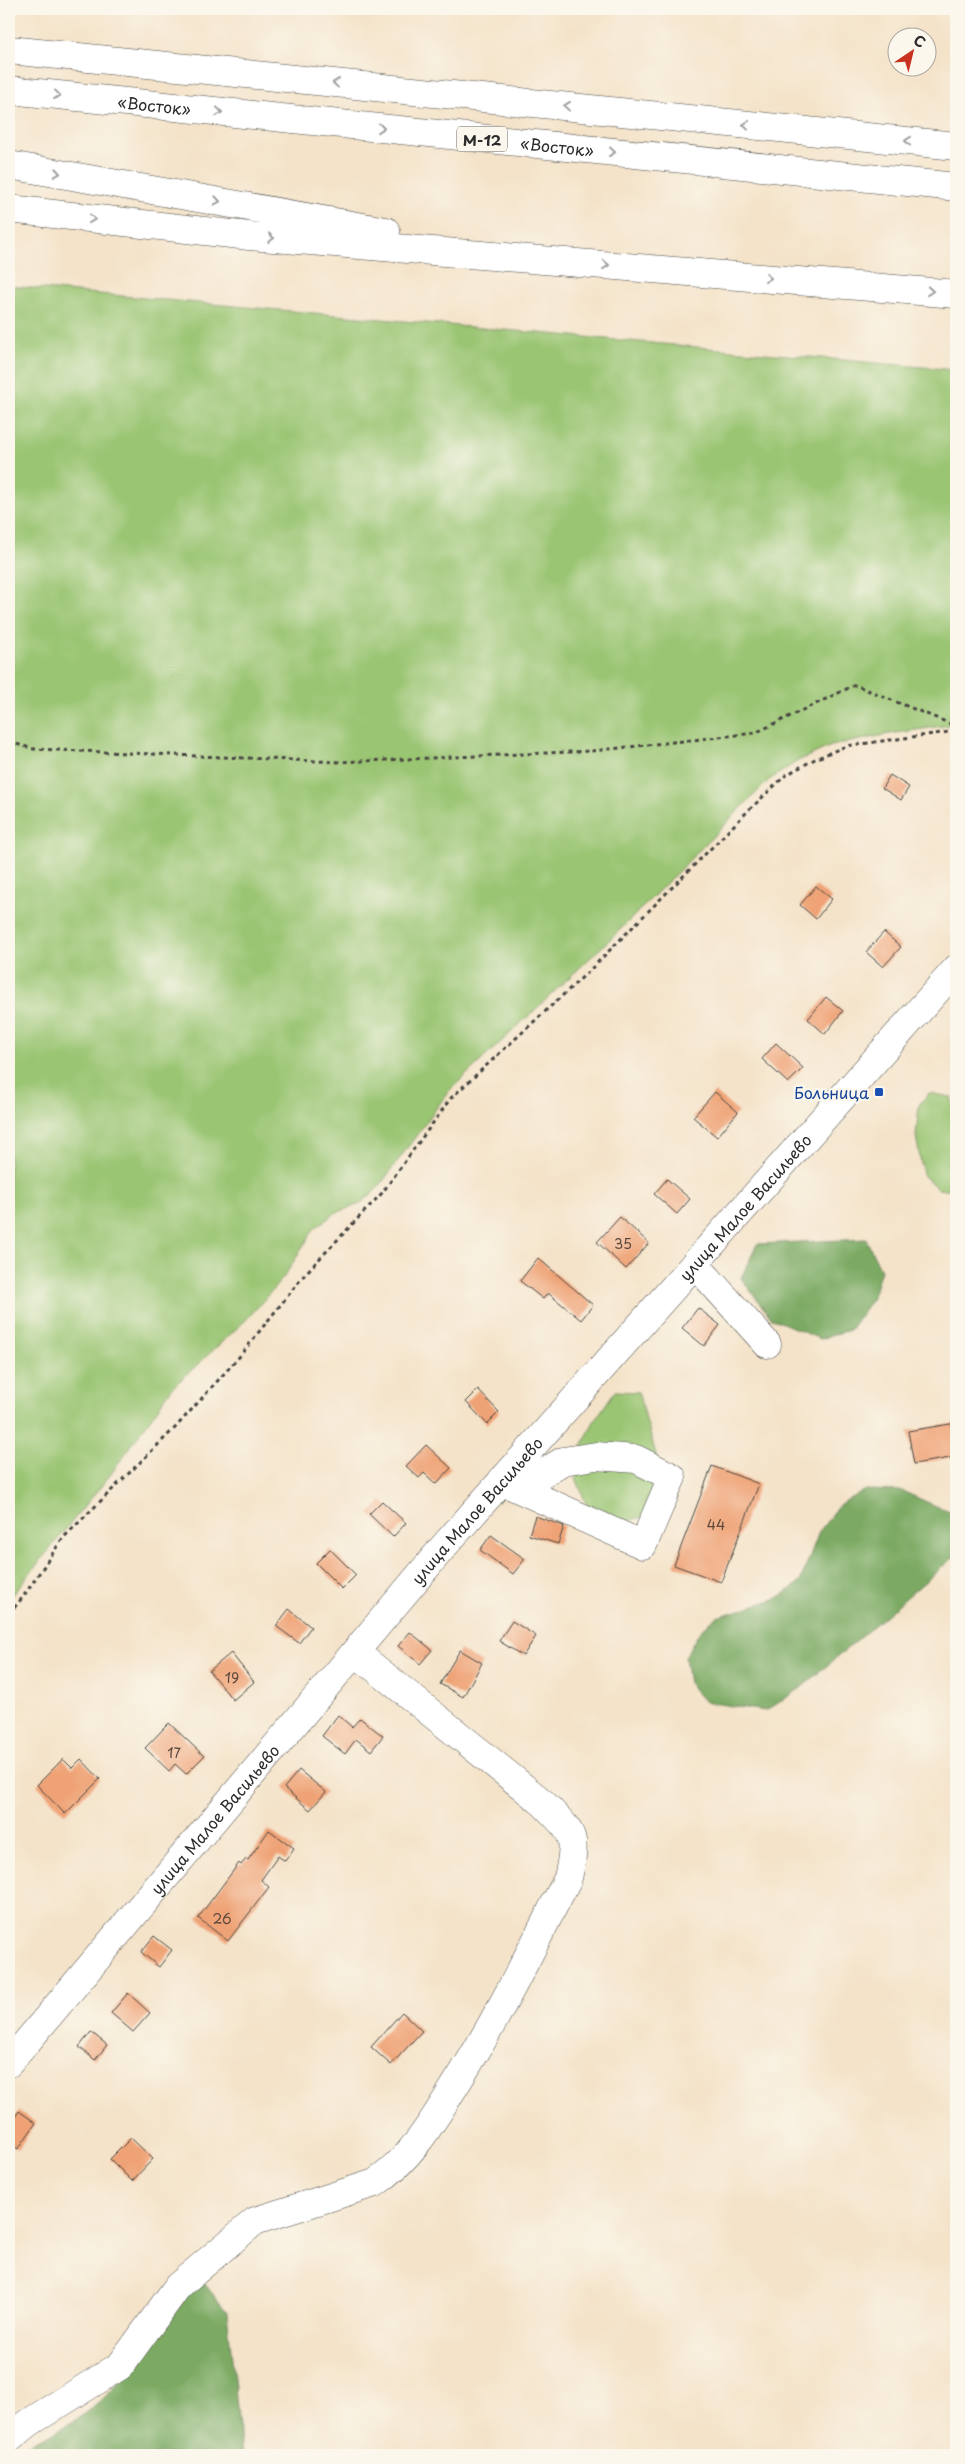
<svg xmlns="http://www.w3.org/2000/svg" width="965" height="2464" font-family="'Playpen Sans',sans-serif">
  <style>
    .green { fill: #9ac572; stroke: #62784e }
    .forest { fill: #7baa64; stroke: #536a48 }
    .building { fill: #efa275 }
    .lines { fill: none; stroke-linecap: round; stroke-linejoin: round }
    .minor-casing { stroke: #494743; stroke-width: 29 }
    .major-casing { stroke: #494743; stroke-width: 29 }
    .highway-casing { stroke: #494743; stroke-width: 29 }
    .path { stroke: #494743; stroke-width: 3; stroke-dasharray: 4 4; stroke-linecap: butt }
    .minor { stroke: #fff; stroke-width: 28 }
    .major { stroke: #fff; stroke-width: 28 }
    .highway { stroke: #fff; stroke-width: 28 }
    .oneway { stroke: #a0a0a0 }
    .transit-dot { fill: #1a4fb4; stroke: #fbf7ec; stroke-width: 2 }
    .labels { text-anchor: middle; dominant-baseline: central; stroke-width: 4.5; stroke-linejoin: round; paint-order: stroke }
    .number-label { font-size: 14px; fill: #5c493e }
    .shield { fill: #fbf7ec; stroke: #696865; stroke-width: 1 }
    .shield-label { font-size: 15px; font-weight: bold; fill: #2b2b2b }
    .street-label { font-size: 16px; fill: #2b2b2b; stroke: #fbf7ec }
    .transit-label { font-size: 16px; fill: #164399; stroke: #fbf7ec; text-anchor: end }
  </style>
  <rect width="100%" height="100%" fill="#fbf7ec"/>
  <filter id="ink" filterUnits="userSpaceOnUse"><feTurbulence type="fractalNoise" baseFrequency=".02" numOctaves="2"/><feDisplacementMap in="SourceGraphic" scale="10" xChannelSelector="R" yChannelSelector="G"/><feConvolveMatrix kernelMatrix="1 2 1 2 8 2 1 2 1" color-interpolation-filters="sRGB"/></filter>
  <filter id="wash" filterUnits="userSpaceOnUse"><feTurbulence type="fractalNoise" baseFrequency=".0096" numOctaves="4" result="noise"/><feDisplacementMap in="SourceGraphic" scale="20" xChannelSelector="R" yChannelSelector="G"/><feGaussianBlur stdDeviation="1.12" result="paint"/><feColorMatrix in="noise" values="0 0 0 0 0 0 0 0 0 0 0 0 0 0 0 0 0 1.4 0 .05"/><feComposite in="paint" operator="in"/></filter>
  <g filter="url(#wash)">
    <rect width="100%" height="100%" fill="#f4e3c9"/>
    <path class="green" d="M9,286L956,370V724L889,734L831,746L798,761L769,780L624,926L449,1091L378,1188L360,1204L335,1213L314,1229L284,1277L246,1320L172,1388L111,1474L9,1599Z
      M929,1093L951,1097C960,1130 958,1157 947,1190L938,1189L923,1175L916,1136L919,1105Z
      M615,1391L638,1392L663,1478L651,1514L622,1523L586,1504L572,1467L593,1423Z"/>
    <path class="forest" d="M866,1239L881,1270L872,1299L850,1330L820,1339L771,1318L741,1278L757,1244Z
      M865,1490L902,1491L952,1513L956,1518V1555L801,1688L766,1711L705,1702L689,1684L685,1657L700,1631L717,1617L778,1598L800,1582L819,1532L840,1504Z
      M200,2278L227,2312L242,2455H9L13,2451C42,2438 72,2426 96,2405C137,2370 168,2320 200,2278Z"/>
    <g id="blocks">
      <path class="building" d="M890,775L909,787L901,800L882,788Z
        M816,886L832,899L816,919L800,905Z
        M884,932L901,947L883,967L866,952Z
        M826,997L843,1011L825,1034L808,1019Z
        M776,1043L803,1068L788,1083L762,1059Z
        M715,1092L738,1112L717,1137L693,1117Z
        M667,1179L690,1199L677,1214L654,1194Z
        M620,1217L649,1243L626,1269L597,1242Z
        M538,1258L593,1305L581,1320L548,1293L543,1299L520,1281Z
        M698,1308L720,1325L704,1346L682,1328Z
        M478,1390L499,1412L487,1424L466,1402Z
        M956,1423V1457L914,1464L908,1431Z
        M426,1445L451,1468L436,1484L424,1473L419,1478L406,1466Z
        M712,1466L759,1484L721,1582L674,1565Z
        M382,1501L406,1523L393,1537L369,1514Z
        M535,1516L564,1526L558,1544L529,1535Z
        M491,1535L525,1559L513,1574L480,1550Z
        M330,1549L356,1575L342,1589L316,1563Z
        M289,1609L311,1627L299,1643L276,1626Z
        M512,1621L536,1636L523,1656L499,1641Z
        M410,1632L432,1650L420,1664L398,1646Z
        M460,1650L482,1663L463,1697L440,1684Z
        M231,1653L254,1682L233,1700L209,1671Z
        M338,1715L352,1727L360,1718L383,1736L371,1751L356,1739L345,1754L322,1736Z
        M169,1723L204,1756L186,1774L175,1764L169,1771L145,1748Z
        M63,1759L72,1768L81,1759L100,1779L65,1814L37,1785Z
        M299,1770L326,1792L310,1810L284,1788Z
        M269,1830L294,1848L285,1861L278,1856L261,1880L269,1887L228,1941L198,1918L239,1863L241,1865L246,1859L248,1860Z
        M154,1936L172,1950L159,1967L141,1952Z
        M128,1993L150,2013L133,2032L111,2013Z
        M402,2012L422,2031L391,2065L371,2047Z
        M91,2032L107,2045L95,2060L79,2047Z
        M19,2111L36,2123L18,2149L9,2143V2126Z
        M131,2138L153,2159L132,2181L110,2159Z"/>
    </g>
  </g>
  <g filter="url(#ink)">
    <use href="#blocks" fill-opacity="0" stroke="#494743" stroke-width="1"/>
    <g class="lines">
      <defs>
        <path id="minor" d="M695,1264L767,1344
          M502,1480L510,1485L643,1545L672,1477L636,1459L596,1456L563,1461L518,1488
          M9,2439L30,2422L120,2366L178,2286L255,2221L375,2183C411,2159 433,2121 456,2084C498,2018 532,1948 568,1878C578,1833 573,1834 543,1803L355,1652"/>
        <g id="major">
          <path d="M9,165L386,231"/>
          <path d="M9,209L249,236L956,294"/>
          <path id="s1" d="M9,2063L445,1545L956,969"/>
        </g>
        <g id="highway">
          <path d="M9,50L956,146"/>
          <path id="s2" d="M9,90L956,187"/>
        </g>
      </defs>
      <use href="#minor" class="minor-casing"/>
      <use href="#major" class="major-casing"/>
      <use href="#highway" class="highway-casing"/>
      <path class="path" d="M9,742L34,749L339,762L592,751L755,733L855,685L956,726
        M9,1614L23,1597L63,1538L175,1428L239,1357L305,1274L382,1193L451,1098L588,972L748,811L786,775L815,759L846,746L956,731"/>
      <use href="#minor" class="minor"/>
      <use href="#major" class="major"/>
      <use href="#highway" class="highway"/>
    </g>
    <defs><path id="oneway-chevron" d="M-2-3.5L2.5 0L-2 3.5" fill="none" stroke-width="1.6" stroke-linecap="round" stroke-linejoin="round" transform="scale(1.25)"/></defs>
    <g class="oneway">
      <use href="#oneway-chevron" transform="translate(336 83) rotate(-174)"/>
      <use href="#oneway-chevron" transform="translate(57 95) rotate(6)"/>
      <use href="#oneway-chevron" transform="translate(567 106) rotate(-174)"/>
      <use href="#oneway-chevron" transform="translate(219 112) rotate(6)"/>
      <use href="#oneway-chevron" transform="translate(746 125) rotate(-174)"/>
      <use href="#oneway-chevron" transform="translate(381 128) rotate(6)"/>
      <use href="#oneway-chevron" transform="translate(908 141) rotate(-174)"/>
      <use href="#oneway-chevron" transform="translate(612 152) rotate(6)"/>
      <use href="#oneway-chevron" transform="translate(57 173) rotate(10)"/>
      <use href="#oneway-chevron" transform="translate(217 201) rotate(10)"/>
      <use href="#oneway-chevron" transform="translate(92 219) rotate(6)"/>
      <use href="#oneway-chevron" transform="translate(271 238) rotate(5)"/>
      <use href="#oneway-chevron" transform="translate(606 265) rotate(5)"/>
      <use href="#oneway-chevron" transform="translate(768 278) rotate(5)"/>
      <use href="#oneway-chevron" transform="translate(930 291) rotate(5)"/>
    </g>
  </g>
  <rect class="transit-dot" x="874" y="1087" width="10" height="10" rx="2.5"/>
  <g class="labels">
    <g class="number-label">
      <text x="623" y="1243">35</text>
      <text x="716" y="1524">44</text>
      <text x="232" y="1677">19</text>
      <text x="174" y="1752">17</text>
      <text x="222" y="1918">26</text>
    </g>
    <rect class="shield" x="457" y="126.5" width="50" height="25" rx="4"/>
    <g class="shield-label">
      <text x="482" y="139">М-12</text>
    </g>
    <g class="street-label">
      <text stroke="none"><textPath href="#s2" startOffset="146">«Восток»</textPath></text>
      <text stroke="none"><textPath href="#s2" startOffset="551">«Восток»</textPath></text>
      <text stroke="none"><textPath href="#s1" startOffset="1129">улица Малое Васильево</textPath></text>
      <text stroke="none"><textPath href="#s1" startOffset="724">улица Малое Васильево</textPath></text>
      <text stroke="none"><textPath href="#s1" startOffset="319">улица Малое Васильево</textPath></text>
    </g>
    <g class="transit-label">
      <text x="869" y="1092">Больница</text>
    </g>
  </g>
  <rect width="965" height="2464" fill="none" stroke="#fbf7ec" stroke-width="30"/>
  <g transform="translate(912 52) rotate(35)"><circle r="24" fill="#fbf7ec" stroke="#a8a59f"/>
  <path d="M0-4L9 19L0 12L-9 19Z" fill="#c8321e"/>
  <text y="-8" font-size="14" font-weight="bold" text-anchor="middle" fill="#2b2b2b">С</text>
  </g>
</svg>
